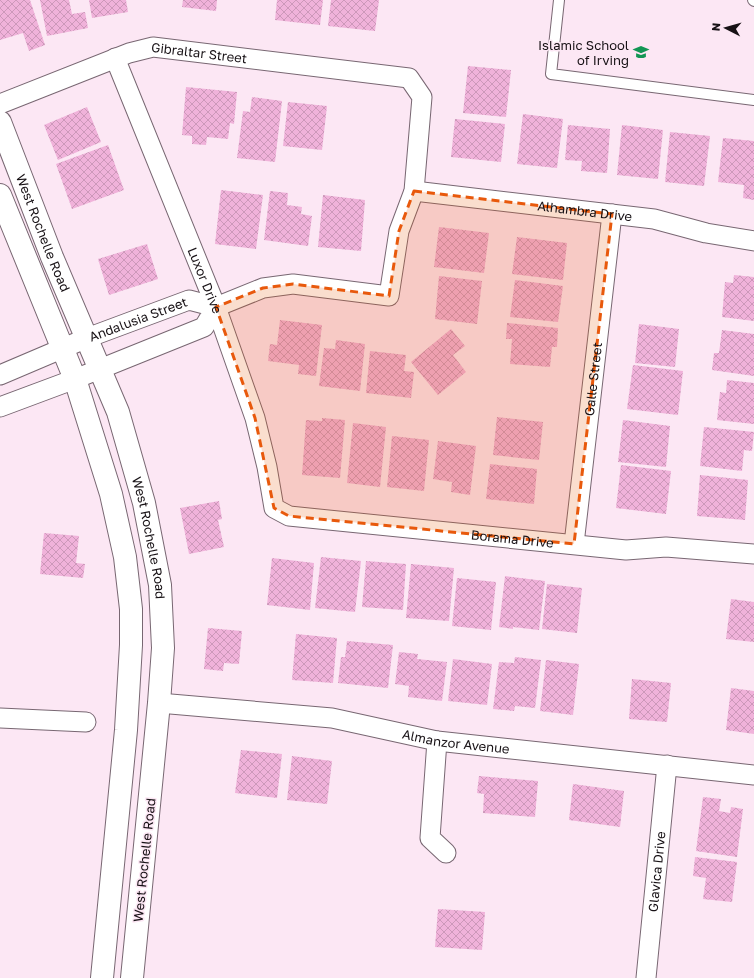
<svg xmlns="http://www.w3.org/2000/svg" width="754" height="978" font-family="'Golos Text',sans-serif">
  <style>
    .building { fill: url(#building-cross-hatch) }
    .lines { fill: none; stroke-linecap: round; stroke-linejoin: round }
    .lane-casing { stroke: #786772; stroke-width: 12 }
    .street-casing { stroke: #786772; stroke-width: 21 }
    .secondary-casing { stroke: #786772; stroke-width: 24 }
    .lane { stroke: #fff; stroke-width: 10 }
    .street { stroke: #fff; stroke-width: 19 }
    .secondary { stroke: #fff; stroke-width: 22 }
    .marked { fill: #e8590c; fill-opacity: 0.2; stroke: #e8590c; stroke-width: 3; stroke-dasharray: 8 5; stroke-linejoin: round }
    .labels { text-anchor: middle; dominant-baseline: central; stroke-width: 3; stroke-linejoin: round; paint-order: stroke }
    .poi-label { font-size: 13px; fill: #171115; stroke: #fce7f4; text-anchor: end }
    .street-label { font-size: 13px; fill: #171115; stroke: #fce7f4 }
  </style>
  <defs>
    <pattern id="building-cross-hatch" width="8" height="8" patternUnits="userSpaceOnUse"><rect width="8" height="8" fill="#f0b2da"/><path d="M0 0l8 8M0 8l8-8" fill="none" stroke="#cd98ba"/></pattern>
  </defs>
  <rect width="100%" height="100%" fill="#fce7f4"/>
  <path class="building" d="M0,0H30L45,45L29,51L23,33L0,40Z
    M40,0H69L72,14L85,12L88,28L47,36Z
    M89,0H126L128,12L92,18Z
    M183,0H217L216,11L182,7Z
    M277,0H323L320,25L275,20Z
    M331,0H379L375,31L328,26Z
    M468,66L511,70L506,117L463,113Z
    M186,87L237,92L234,124L230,123L228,139L207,137L206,145L192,144V136L182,135Z
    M252,97L282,101L275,162L237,158L243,111L250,112Z
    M288,102L327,106L322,150L283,146Z
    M87,107L101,142L58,160L44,125Z
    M523,114L563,119L557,168L517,164Z
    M455,119L505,124L501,162L451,157Z
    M568,125L610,129L607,173L581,171L582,161L565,160Z
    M622,125L663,130L658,179L617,175Z
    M670,132L710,136L704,186L665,182Z
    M723,138L754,141V200L743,198L744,185L718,182Z
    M108,145L124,190L72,209L56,164Z
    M221,190L263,195L256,249L215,244Z
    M270,191L288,193L287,205L302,207L301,214L312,216L308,246L264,240Z
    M323,195L365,200L361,251L318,247Z
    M439,227L489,233L484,273L434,267Z
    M517,237L567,243L563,280L512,274Z
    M147,244L158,279L109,295L98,259Z
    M734,275L754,277V321L722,317L725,282L733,283Z
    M439,276L482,281L477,324L435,319Z
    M515,280L563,286L558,322L510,317Z
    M280,320L322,325L316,376L298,374L299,365L268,361L270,344L277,345Z
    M507,323L558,328L557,347H552L550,367L510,364L512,339H506Z
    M639,324L679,329L675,367L635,363Z
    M451,329L465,346L453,355L466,372L438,395L411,362Z
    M722,330L754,334V376L712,370L714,353H719Z
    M336,340L365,344L360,391L319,386L324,348L335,349Z
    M370,351L406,355L404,371L414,372L411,398L366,393Z
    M633,365L683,371L678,415L627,409Z
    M727,380L754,383V424L717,420L720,392L726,393Z
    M497,417L543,422L539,460L493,455Z
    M322,418L345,420L340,478L302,475L306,420L322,421Z
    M623,420L670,426L666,467L618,462Z
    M353,423L386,427L380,487L347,483Z
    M704,427L754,432L752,451L744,450L742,471L700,466Z
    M392,436L429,440L424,491L387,487Z
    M438,441L476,446L470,495L451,492L452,482L433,479Z
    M490,464L537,469L534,504L486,499Z
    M621,465L671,471L666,514L616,508Z
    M700,475L748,480L745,520L697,516Z
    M219,501L222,519L218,520L224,547L189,554L180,508Z
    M44,533L79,536L76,563L85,564L83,578L40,574Z
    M321,557L361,561L355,612L315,608Z
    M272,558L314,563L310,610L267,605Z
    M366,561L406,564L403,610L362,607Z
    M411,564L454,568L449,621L406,618Z
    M505,576L545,581L539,630L513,627V629L499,627Z
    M457,578L496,582L491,630L452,626Z
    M547,584L582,588L577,633L542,629Z
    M731,599L754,602V642L726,639Z
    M208,628L242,631L239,664L224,663L223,671L204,669Z
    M296,634L337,638L333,683L292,680Z
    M347,641L393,645L388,688L338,683L341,657H345Z
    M399,652L418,654L417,659L447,662L442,701L408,697L409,686L395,684Z
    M515,657L541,660L535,708L515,706L514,711L493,709L499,662L514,663Z
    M453,659L492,664L487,705L448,701Z
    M546,660L579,664L573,715L540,711Z
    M632,679L671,683L667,722L629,719Z
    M731,688L754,691V734L726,730Z
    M241,750L282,754L277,798L235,793Z
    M292,756L332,761L327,804L287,800Z
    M479,776L538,781L535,817L483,813L484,794L477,793Z
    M573,784L624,791L620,827L569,820Z
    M703,797L721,799L719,811L730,813L731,807L743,809L737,857L696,851Z
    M695,857L737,862L732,902L703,899L706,878L693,876Z
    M438,909L485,912L482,950L435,947Z"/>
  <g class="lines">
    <defs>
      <path id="lane" d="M559,0L551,74L754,100
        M753,0L754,1"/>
      <g id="street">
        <path id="s1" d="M115,58L216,307L255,418L267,467L274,508L289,516L626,550L666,547L754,554"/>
        <path id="s2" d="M0,104L129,53L153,47L409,78L422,97L414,191L399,231L389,296L293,284L263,288L216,307"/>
        <path id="s3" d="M414,191L654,219L706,233L754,241"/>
        <path id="s4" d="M0,375L87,338L189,300L216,307L204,327L75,379L0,407"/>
        <path id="s5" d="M574,544L612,214"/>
        <path id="s6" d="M159,703L332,718L437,741L754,775"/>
        <path d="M0,718L86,722"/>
        <path d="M437,741L430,838L446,853"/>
        <path id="s7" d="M646,978L667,765"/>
      </g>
      <g id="secondary">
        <path id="s8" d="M0,122L52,257L118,412L144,503L160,585L163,648L159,703L132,978"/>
        <path d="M0,195L75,379L111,494L125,557L131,609V645L126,730L102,978"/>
      </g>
    </defs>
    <use href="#lane" class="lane-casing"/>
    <use href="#street" class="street-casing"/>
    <use href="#secondary" class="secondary-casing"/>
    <use href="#lane" class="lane"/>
    <use href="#street" class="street"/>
    <use href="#secondary" class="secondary"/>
  </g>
  <path class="marked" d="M414,191L612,214L574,544L289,516L274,508L255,418L216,307L263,288L293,284L389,296L399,231Z"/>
  <defs>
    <symbol id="school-bare" viewBox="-9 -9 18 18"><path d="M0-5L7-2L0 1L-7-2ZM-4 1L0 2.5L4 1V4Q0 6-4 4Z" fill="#129654" stroke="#fce7f4" stroke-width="2.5" paint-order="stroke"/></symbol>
  </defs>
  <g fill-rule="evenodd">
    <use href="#school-bare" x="630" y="41" width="22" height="22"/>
  </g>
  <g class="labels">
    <g class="poi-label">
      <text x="629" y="45">Islamic School<tspan x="629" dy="15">of Irving</tspan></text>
    </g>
    <g class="street-label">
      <text stroke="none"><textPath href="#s2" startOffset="210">Gibraltar Street</textPath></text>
      <text stroke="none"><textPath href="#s3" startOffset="172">Alhambra Drive</textPath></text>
      <text stroke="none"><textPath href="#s8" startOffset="119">West Rochelle Road</textPath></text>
      <text stroke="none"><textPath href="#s1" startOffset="240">Luxor Drive</textPath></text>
      <text stroke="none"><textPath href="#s4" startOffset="149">Andalusia Street</textPath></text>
      <text stroke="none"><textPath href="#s5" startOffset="166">Galle Street</textPath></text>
      <text stroke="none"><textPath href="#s8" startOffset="443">West Rochelle Road</textPath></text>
      <text stroke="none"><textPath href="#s1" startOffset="720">Borama Drive</textPath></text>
      <text stroke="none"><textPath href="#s6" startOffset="300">Almanzor Avenue</textPath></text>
      <text transform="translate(144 860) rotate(-84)">West Rochelle Road</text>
      <text stroke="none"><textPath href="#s7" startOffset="107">Glavica Drive</textPath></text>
    </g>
  </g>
  <g transform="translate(726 28) rotate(276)" stroke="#fce7f4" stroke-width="3" paint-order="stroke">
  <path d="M0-3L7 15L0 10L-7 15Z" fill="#171115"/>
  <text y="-6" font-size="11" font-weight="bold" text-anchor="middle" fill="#171115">N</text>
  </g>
</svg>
